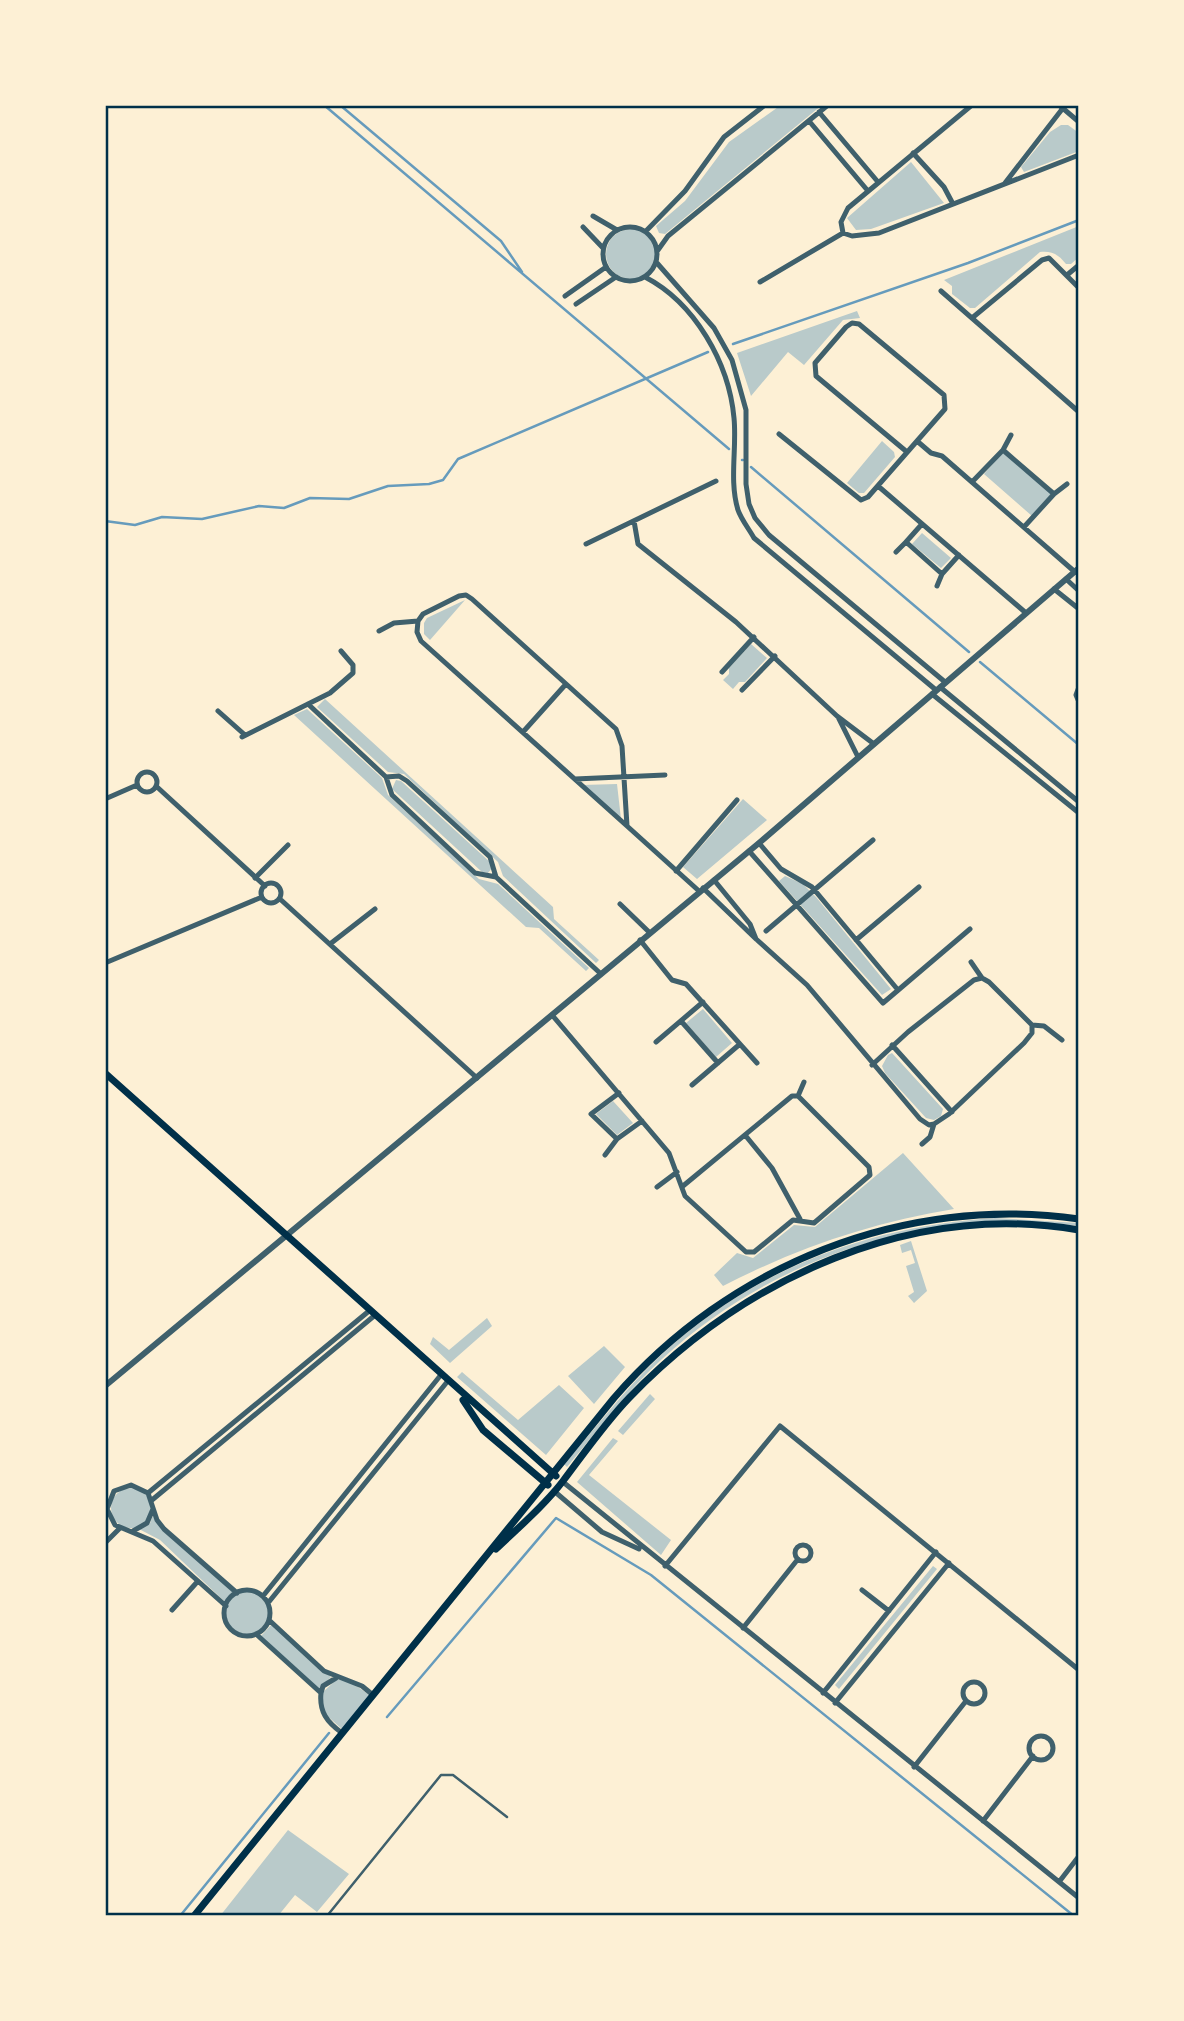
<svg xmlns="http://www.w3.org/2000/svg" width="1184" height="2021" font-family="Georgia,serif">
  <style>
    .green { fill: #b9caca }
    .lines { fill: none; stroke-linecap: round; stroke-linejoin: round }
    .stream { stroke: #669bbc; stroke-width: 2.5 }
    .service { stroke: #3f606c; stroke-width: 2.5 }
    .minor { stroke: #3f606c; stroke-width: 5 }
    .tertiary { stroke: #3f606c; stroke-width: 6 }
    .secondary { stroke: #003049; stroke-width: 7 }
    .neatline { fill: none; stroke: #003049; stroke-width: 2.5 }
  </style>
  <rect width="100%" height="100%" fill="#fdf0d5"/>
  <path class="green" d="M781,105H822L665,234L659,233L656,226L685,201L729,142Z
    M1061,125H1068L1079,133V151L1024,172L1021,167L1050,132Z
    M911,162L944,203L871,229L856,230L847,218Z
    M1079,226V257L1071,264H1066C1058,254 1052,251 1040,252L975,308H970L952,294V286L944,280Z
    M606 254a25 25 0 1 1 50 0a25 25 0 1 1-50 0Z
    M857,311L860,318L843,320L804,365L788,352L751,396L737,353Z
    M882,441L894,452L895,457L864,493H859L847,483Z
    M1003,452L1051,494L1032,516L984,474Z
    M922,533L951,558L941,568L912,544Z
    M465,600L430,640L424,634V623L427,618Z
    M751,644L767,658L745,682H739L733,689L723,680L729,674V668Z
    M325,699L553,907L554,919L599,960L596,963L503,876L498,862L404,774L388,772L317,707Z
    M307,709L382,778L388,795L479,879L498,884L589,968L586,971L539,928L526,927L294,715Z
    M396,780L401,781L491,863L492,868L488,873L482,872L392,789Z
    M617,784L621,819L582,785Z
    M743,799L767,820L697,879L683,867Z
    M785,876L803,884L816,897L891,989L882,995L779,881Z
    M703,1009L732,1043L716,1057L686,1023Z
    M892,1053L943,1109L941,1116L934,1120L926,1118L885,1073L882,1066L888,1055Z
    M613,1101L633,1123L617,1135L596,1114Z
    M903,1153L954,1209C873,1222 797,1248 723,1286L714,1275L737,1253L753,1258L794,1225L815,1227Z
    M995,1218L1079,1223V1226C927,1207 776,1255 662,1359C627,1391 598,1430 567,1467L564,1464C596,1428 624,1390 659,1357C753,1269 868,1226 995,1218Z
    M911,1241L927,1291L914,1303L908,1296L914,1292L906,1266L915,1263L911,1250L902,1253L900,1245Z
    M487,1318L492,1326L450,1363L430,1344L433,1337L449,1350Z
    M604,1346L625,1367L594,1404L568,1376Z
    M462,1372L518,1420L559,1385L584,1408L546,1455L457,1377Z
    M650,1394L655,1399L623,1435L618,1431Z
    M613,1438L618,1441L589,1475L671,1540L661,1555L577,1482Z
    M111 1508a20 20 0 1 1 40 0a20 20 0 1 1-40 0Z
    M154,1513L158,1522L235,1593L226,1603L160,1540L139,1529L150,1523Z
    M933,1566L937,1569L839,1689L835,1685Z
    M226 1613a21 21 0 1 1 42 0a21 21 0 1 1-42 0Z
    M272,1624L331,1677L319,1689L261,1636Z
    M337,1679L348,1680L371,1696L343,1730L324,1713L322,1693Z
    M288,1830L349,1874L317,1912L295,1895L278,1916H220Z"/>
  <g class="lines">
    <path class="stream" d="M324,105L729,449
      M340,105L501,241L522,272
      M733,344L968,263L1079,220
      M742,460H743
      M751,467L969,652
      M105,521L135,525L162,517L202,519L259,506L284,508L310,498L349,499L388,486L429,484L443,480L458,459L708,352
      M980,662L1079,745
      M387,1717L556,1518L651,1575L1074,1916
      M180,1916L329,1733"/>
    <path class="service" d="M327,1916L441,1775H453L507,1817"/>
    <path class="minor" d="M1059,105L1079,122
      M819,112L878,182
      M809,121L868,191
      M913,153L944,187L953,204
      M1005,183L1063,108
      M593,216L617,230
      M603 254a27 27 0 1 1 54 0a27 27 0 1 1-54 0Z
      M583,227L603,248
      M646,231L685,191L724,137L765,105
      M843,233L841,222L848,208L972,105
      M658,250L668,236L828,105
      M657,263L714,328L732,360L746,410V484L749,504L755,518L769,535L945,682
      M1067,275L1079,265
      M645,277C695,303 729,363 734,418C737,448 729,481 738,510C741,519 749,529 754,538L936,690
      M760,282L843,233L852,236L879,233L1079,155
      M941,291L1079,412
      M565,296L606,267
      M576,304L616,277
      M972,318L1042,260L1049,258L1079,288
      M779,434L861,500L868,497L945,409L944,395L859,324L852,323L846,327L815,363L816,376L907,452
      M917,441L931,453L942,456L1075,572
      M1003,450L1011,435
      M972,482L1003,450L1054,494L1024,527
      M878,486L1026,613
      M1054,494L1067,484
      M634,521L638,544L736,622L837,716L874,744
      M922,524L906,542L942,574L959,555
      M586,544L716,481
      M896,552L906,542
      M1066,579L1079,591
      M937,586L942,574
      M1054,589L1079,609
      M418,621L417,632L421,641L627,826
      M379,631L394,623L418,621L423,614L459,596L466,595L472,599L616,729L622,746L627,826L699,891
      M722,672L754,637
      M940,687L1079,802
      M1079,687L1076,695L1079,702
      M742,690L775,656
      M932,694L1079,813
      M308,704L386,777L392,795L475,873L496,877L601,974
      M218,711L245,735
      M839,719L858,757
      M523,732L566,684
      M242,737L330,693L353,673V665L341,651
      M137 782a10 10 0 1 1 20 0a10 10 0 1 1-20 0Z
      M386,777L399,776L407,781L490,857L496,877
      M575,779L665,775
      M156,786L265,886
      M105,799L137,785
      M759,843L781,869L812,887L898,990
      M749,851L883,1003L970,929
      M676,871L737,800
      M255,878L288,845
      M261 893a10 10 0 1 1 20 0a10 10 0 1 1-20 0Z
      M703,888L756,939L750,924L714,880
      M280,899L477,1078
      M620,904L649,932
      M766,931L873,840
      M756,939L807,985L920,1119L929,1125L934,1124
      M640,940L672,980L686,984L757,1063
      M856,940L919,887
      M330,944L375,909
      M971,962L982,978
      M105,963L262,897
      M552,1015L669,1153L685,1196L746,1252H754L793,1220L814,1223L870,1175L869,1167L798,1096
      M681,1021L718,1063
      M1032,1025L1044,1026L1062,1040
      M656,1042L703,1002
      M892,1045L952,1112
      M872,1065L908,1032L974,980L982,978L989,982L1032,1025V1033L1024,1043L949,1114L934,1124L930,1137L922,1144
      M692,1085L740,1044
      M619,1093L591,1114L617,1139L642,1121
      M798,1096L804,1082
      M745,1135L772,1168L800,1219
      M605,1155L617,1139
      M683,1186L792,1096H798
      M657,1187L677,1172
      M563,1482L1079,1898
      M554,1491L602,1532L639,1549
      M148,1493L369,1311
      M152,1500L374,1316
      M133,1531L147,1523L153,1509
      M105,1543L120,1528
      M795 1553a8 8 0 1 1 16 0a8 8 0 1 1-16 0Z
      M665,1566L780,1426L1079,1670
      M862,1590L889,1611
      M224 1613a23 23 0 1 1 46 0a23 23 0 1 1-46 0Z
      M263,1596L440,1376
      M268,1603L447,1382
      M226,1606L153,1541L115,1525L107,1509L114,1491L131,1485L148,1493L157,1520L164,1529L237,1593
      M172,1610L198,1581
      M269,1620L324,1671L362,1686L373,1695
      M743,1628L798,1559
      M256,1634L321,1693C319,1712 327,1722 342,1733
      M963 1693a11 11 0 1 1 22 0a11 11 0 1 1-22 0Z
      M321,1693L323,1686L336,1678
      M823,1693L936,1552
      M835,1703L949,1563
      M1029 1748a12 12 0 1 1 24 0a12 12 0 1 1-24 0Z
      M914,1767L966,1701
      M983,1821L1033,1756
      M1059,1882L1079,1856"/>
    <path class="tertiary" d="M105,1386L759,843L1079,568"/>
    <path class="secondary" d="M105,1073L556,1476
      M463,1400L483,1430L548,1485
      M496,1549C519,1527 544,1506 563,1481C585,1452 605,1423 629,1398C745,1278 911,1201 1079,1230
      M194,1916L614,1398C729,1265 904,1194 1079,1219"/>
  </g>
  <rect width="1184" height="2021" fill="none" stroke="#fdf0d5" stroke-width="214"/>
  <rect x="107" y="107" width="970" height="1807" class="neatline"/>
</svg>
